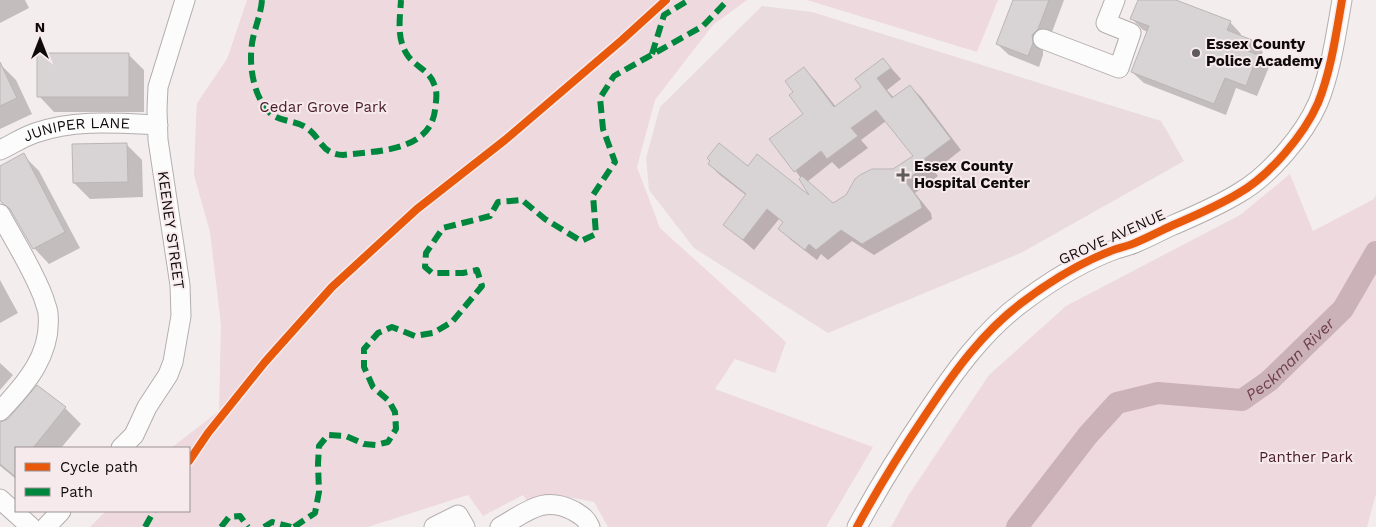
<svg xmlns="http://www.w3.org/2000/svg" width="1376" height="527" font-family="'Work Sans',sans-serif">
  <style>
    .built { fill: #eadbde }
    .green { fill: #eedade }
    .shadow { fill: #0003; fill-rule: evenodd }
    .lines { fill: none; stroke-linecap: round; stroke-linejoin: round }
    .river { stroke: #cbb2b8; stroke-width: 22 }
    .building { fill: #d8d3d4; stroke: #bbb5b6 }
    .minor-casing { stroke: #b3adae; stroke-width: 21 }
    .minor { stroke: #fdfcfc; stroke-width: 19 }
    .quiet { stroke: #00873e; stroke-width: 6; stroke-dasharray: 12 6; stroke-linecap: butt }
    .cycleway-casing { stroke: #f7eaec; stroke-width: 11 }
    .cycleway { stroke: #e8590c; stroke-width: 8 }
    .poi-dot { fill: #5f5a5b; stroke: #f7eaec; stroke-width: 2 }
    .labels { text-anchor: middle; dominant-baseline: central; stroke-width: 4; stroke-linejoin: round; paint-order: stroke }
    .poi-label { font-size: 15px; font-weight: bold; fill: #0f0b0c; stroke: #f7eaec; text-anchor: start }
    .park-label { font-size: 15px; fill: #481b29; stroke: #f7eaec }
    .street-label { font-size: 15px; fill: #0f0b0c; stroke: #f7eaec }
    .water-label { font-size: 16px; font-style: italic; fill: #6f3f4c; stroke: #f7eaec }
  </style>
  <rect width="100%" height="100%" fill="#f4edee"/>
  <path class="built" d="M762,6L812,12L1161,121L1184,161L1021,253L828,333L694,248L649,190L646,158L660,107Z"/>
  <path class="green" d="M247,0H747L713,25L655,100L637,167L660,228L786,342L775,373L735,359L715,389L873,447L826,527H608L594,502L553,494L529,504L523,495L483,516L468,495L368,527H90L106,511H189V448H171L219,411L221,325L210,232L194,175L196,118L197,103L227,59Z
    M807,0H998L977,52Z
    M1290,174L1313,231L1374,199L1376,194V494L1367,527H891L908,496L989,375L1066,306L1240,215Z"/>
  <path class="shadow" d="M0,0H25L29,8L0,23Z
    M1014,0H1064L1049,40L1043,47V55L1039,67L1009,55L997,44Z
    M1139,0H1172L1230,22L1241,34L1240,36L1252,41L1263,52L1260,58L1269,67L1257,96L1236,88L1226,115L1144,83L1132,72L1148,32L1143,30L1132,19Z
    M129,55L144,70V112H54L39,96Z
    M883,59L901,79L887,90L894,98L910,86L921,97L961,150L934,171L938,176L915,193L931,213L932,219L874,255L852,241L828,260L821,254L817,260L791,240L780,229L784,223L779,219L754,250L724,224L747,196L720,175L709,164L748,167L813,199L801,178L771,139L805,114L795,92L804,69L815,80L836,107L862,87ZM886,121L915,156L894,170L833,204L807,182L832,162L839,169L868,148L861,140Z
    M0,64L16,80L32,114L0,129Z
    M126,144L142,160L143,197L90,199L74,183Z
    M23,155L39,171L80,248L49,264L34,248L14,214L3,202L0,197V167Z
    M0,280L18,313L0,323Z
    M0,363L13,375L0,390Z
    M65,408L81,424L61,448H16V479L0,466V424Z"/>
  <g class="lines">
    <path class="river" id="s1" d="M1017,527L1088,435L1117,403L1158,393L1242,400L1269,381L1343,309L1376,252"/>
  </g>
  <path class="building" d="M1013,0H1049L1038,29L1032,35L1033,43L1028,56L996,44Z
    M1138,0H1176L1231,21L1227,30L1252,40L1248,51L1258,55L1246,86L1225,78L1214,104L1131,72L1149,26L1130,19Z
    M37,53H129V97H37Z
    M883,58L891,68L877,78L892,98L910,85L951,139L924,159L928,164L905,181L920,201L922,208L862,244L841,230L816,250L809,244L805,250L778,229L783,222L767,209L743,240L723,225L746,194L708,164L710,161L707,158L719,143L748,166L757,154L809,195L799,179L802,176L833,203L846,195L855,179L860,175L872,169H893L913,156L876,110L851,128L858,136L827,159L821,151L794,172L769,139L803,114L789,95L793,92L785,81L804,67L834,107L861,87L855,79Z
    M0,62L17,98L0,106Z
    M127,143L128,182L73,183L72,144Z
    M24,153L65,232L33,249L10,209L2,203L0,200V166Z
    M37,385L66,407L33,448H16V477L0,464V422L8,419Z"/>
  <g class="lines">
    <defs>
      <g id="minor">
        <path d="M1043,39L1119,68L1131,33L1106,23L1115,0"/>
        <path id="s2" d="M0,150C11,145 23,137 35,133C74,119 117,123 158,125"/>
        <path d="M0,214C15,242 33,269 44,299C45,304 48,309 48,314C52,354 26,384 0,411"/>
        <path d="M121,448L134,435L147,407L168,375L173,362L181,316L180,285L158,140L157,109L158,87L185,0"/>
        <path d="M0,499L31,527"/>
        <path d="M46,527L61,511"/>
        <path d="M434,527L458,515L465,527"/>
        <path d="M500,527C527,512 543,495 574,511C582,516 586,518 590,527"/>
        <path d="M857,527C878,488 901,451 926,414C954,372 983,331 1024,301C1052,280 1083,261 1116,249C1123,247 1131,245 1137,242C1149,237 1160,231 1171,226C1194,216 1218,206 1239,193C1269,176 1304,135 1318,103C1331,71 1336,34 1342,0"/>
      </g>
    </defs>
    <use href="#minor" class="minor-casing"/>
    <use href="#minor" class="minor"/>
    <path class="quiet" d="M262,0C261,13 256,25 253,38C248,61 252,94 269,112C278,122 296,120 307,128C322,139 321,154 343,155C375,151 430,152 435,110C436,101 438,92 434,84C430,71 415,66 408,56C396,39 400,19 401,0
      M652,54L664,15L689,0
      M145,527L154,511
      M221,527L229,517L240,516L248,527
      M264,527L272,522L291,527
      M294,527L315,513L319,492L318,464L319,446L328,435L346,436L364,444L376,445L388,442L396,429L395,412L389,401L373,387L364,367V349L378,333L392,327L415,336L433,333L452,322L482,286L477,270L463,273H432L425,267L426,253L443,228L490,216L498,202L522,200L545,219L581,241L596,234L593,195L615,162L603,129L600,98L614,76L703,26L728,0"/>
    <defs>
      <path id="cycleway" d="M189,461L208,433L265,362L332,287L417,209L505,140L622,40L666,0
        M857,527C878,488 901,451 926,414C954,372 983,331 1024,301C1052,280 1083,261 1116,249C1123,247 1131,245 1137,242C1149,237 1160,231 1171,226C1194,216 1218,206 1239,193C1269,176 1304,135 1318,103C1331,71 1336,34 1342,0"/>
    </defs>
    <use href="#cycleway" class="cycleway-casing"/>
    <use href="#cycleway" class="cycleway"/>
  </g>
  <g class="poi-dot">
    <circle cx="1196" cy="53" r="5"/>
    <path d="M900.5 167.5h5v5h5v5h-5v5h-5v-5h-5v-5h5z"/>
  </g>
  <g class="labels">
    <g class="poi-label">
      <text x="1206" y="44">Essex County<tspan x="1206" dy="17">Police Academy</tspan></text>
      <text x="914" y="166">Essex County<tspan x="914" dy="17">Hospital Center</tspan></text>
    </g>
    <g class="park-label">
      <text x="323" y="107">Cedar Grove Park</text>
      <text x="1306" y="457">Panther Park</text>
    </g>
    <g class="street-label">
      <text stroke="none"><textPath href="#s2" startOffset="81">JUNIPER LANE</textPath></text>
      <text transform="translate(171 230) rotate(82)">KEENEY STREET</text>
      <text transform="translate(1112 237) rotate(-24)">GROVE AVENUE</text>
    </g>
    <g class="water-label">
      <text stroke="none"><textPath href="#s1" startOffset="349">Peckman River</textPath></text>
    </g>
  </g>
  <rect x="15" y="447" width="175" height="65" fill="#f7eaec" stroke="#9a9192"/>
  <rect x="25" y="463" width="25" height="8" fill="#e8590c" stroke="#9a9192"/>
  <text x="60" y="472" font-size="15" fill="#0f0b0c">Cycle path</text>
  <rect x="25" y="488" width="25" height="8" fill="#00873e" stroke="#9a9192"/>
  <text x="60" y="497" font-size="15" fill="#0f0b0c">Path</text>
  <g transform="translate(40 40)" stroke="#f7eaec" stroke-width="4" paint-order="stroke">
  <path d="M0-4L9 19L0 12L-9 19Z" fill="#0f0b0c"/>
  <text y="-8" font-size="14" font-weight="bold" text-anchor="middle" fill="#0f0b0c">N</text>
  </g>
</svg>
